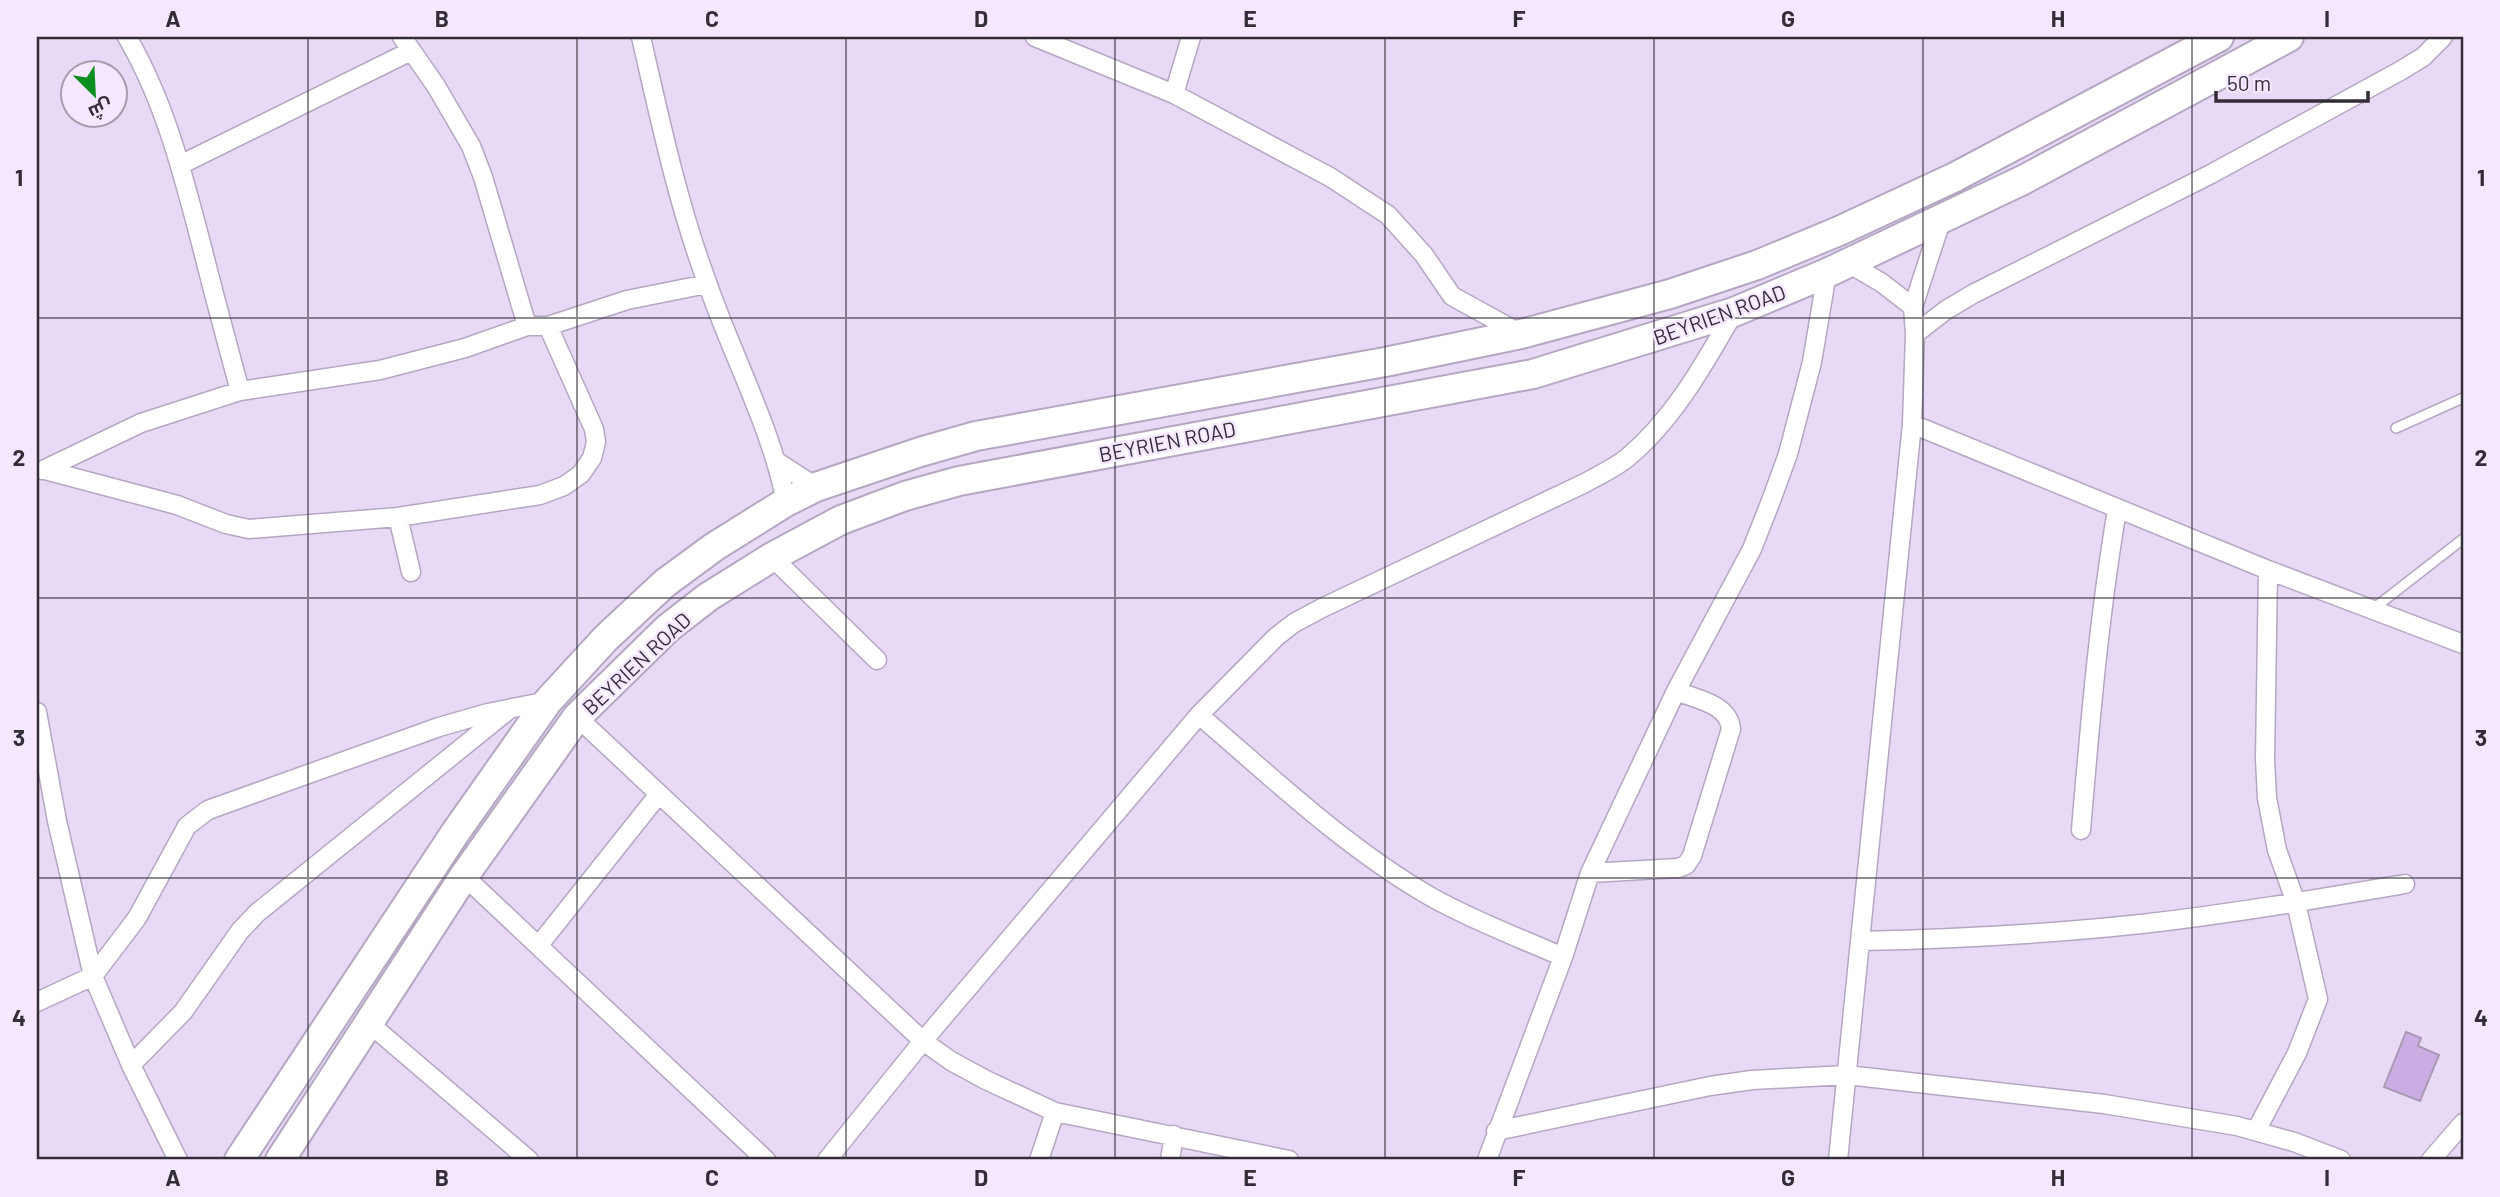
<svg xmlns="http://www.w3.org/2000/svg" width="2500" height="1197" font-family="Barlow,Cairo,sans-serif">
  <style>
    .building { fill: #cbade4; stroke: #a899b5; stroke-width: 2 }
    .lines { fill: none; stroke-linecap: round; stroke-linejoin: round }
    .service-casing { stroke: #b5a7c2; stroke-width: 12 }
    .minor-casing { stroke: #b5a7c2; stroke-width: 21 }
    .primary-casing { stroke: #b5a7c2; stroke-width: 32 }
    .service { stroke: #fff; stroke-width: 9 }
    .minor { stroke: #fff; stroke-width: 18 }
    .primary { stroke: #fff; stroke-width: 28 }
    .grid { fill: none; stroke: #332d38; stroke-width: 2; stroke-opacity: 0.55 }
    .labels { text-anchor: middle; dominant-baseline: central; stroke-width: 5; stroke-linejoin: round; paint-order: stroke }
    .street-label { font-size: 21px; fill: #332d38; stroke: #f4e7ff }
    .neatline { fill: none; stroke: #332d38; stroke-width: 2.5 }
    .grid-label { font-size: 23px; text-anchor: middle; font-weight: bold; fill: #332d38 }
  </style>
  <rect width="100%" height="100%" fill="#e8d9f6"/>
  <path class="building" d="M2406,1032L2421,1038L2418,1046L2439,1055L2420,1101L2384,1087Z"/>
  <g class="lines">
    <defs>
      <path id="service" d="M2396,428L2463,398
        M2373,609L2463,539"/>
      <path id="minor" d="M127,37C165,102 183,174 202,247C214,295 227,343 240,391
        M402,37L436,86L471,146L483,177L527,326H548L627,300L707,284
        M641,37C660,120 678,205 708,285C733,357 771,427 786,502
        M1035,37L1174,94L1330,177L1388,215L1424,255L1452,296L1521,334
        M1174,94L1191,37
        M180,165L411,51
        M1848,263L1882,283L1913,307
        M1915,334L1946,310L1973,294L2211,174L2400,71L2423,57L2443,37
        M1912,424L2268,570L2463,644
        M776,461L816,487
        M43,470L141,423L240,391L380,370L465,348L527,326
        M45,470L177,505L226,524L249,529L398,517L540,495L564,486L581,474L592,458L596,442L594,429L548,326
        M398,517L411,572
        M772,557L877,660
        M37,712L57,821L93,976L131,1065L178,1160
        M1199,715C1274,779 1347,849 1433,898C1474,921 1520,938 1563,957
        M577,717L923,1041L951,1061L986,1080L1055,1112L1289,1160
        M2081,830C2090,723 2099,616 2117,510
        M1590,873L1678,868L1686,865L1692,856L1731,729C1729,704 1696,699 1676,691
        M464,876L766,1160
        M1860,941C1954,939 2048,934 2141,924C2230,914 2317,899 2405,884
        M539,945L659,794
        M37,1002L93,976L137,918L187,826L208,810L439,727L488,713L548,701
        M370,1024L529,1160
        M131,1065L183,1012L240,931L257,913L506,712
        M2257,1129L2297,1053L2318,999L2296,903L2277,850L2267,798L2265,759L2268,570
        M1496,1131L1710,1086L1752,1080L1847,1075L2104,1104L2237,1126L2294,1142L2341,1160
        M827,1160L923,1041L1199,715L1276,637L1294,623L1322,608L1585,483C1599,475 1615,468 1627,458C1674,419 1704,364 1734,312
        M1039,1160L1055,1112
        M1170,1160L1174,1135
        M1487,1160L1563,957L1590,873L1676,691L1752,549L1772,498L1788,454L1812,362L1827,273
        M1838,1160L1912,424L1915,334L1913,307L1942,218
        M2431,1160L2463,1123"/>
      <path id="primary" d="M239,1160L455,833L548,701L606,638L665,583L714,547L786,502L816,487L920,452L976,436L1385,362L1521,334L1670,294L1757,265L1839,231L1955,177L2219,37
        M280,1160L464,876L577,717L668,628L708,597L772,557L841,520L905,496L959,481L1533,374L1734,312L1827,273L2023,180L2289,37"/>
    </defs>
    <use href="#service" class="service-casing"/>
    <use href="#minor" class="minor-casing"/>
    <use href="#primary" class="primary-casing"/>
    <use href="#service" class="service"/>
    <use href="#minor" class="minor"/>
    <use href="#primary" class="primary"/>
  </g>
  <path class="grid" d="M308,37V1160M577,37V1160M846,37V1160M1115,37V1160M1385,37V1160M1654,37V1160M1923,37V1160M2192,37V1160M37,318H2463M37,598H2463M37,878H2463"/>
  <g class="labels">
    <g class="street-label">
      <text transform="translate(1719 314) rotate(-20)">BEYRIEN ROAD</text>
      <text transform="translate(1167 441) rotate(-11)">BEYRIEN ROAD</text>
      <text transform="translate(636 663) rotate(-43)">BEYRIEN ROAD</text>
    </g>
  </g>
  <rect width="2500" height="1197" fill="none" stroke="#f4e7ff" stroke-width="77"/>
  <g transform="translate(94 94) rotate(156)"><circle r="33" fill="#f4e7ff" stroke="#a79daf" stroke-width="2"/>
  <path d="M0-5L12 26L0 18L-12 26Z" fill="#0a8f1e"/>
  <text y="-10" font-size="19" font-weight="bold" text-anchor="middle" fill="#332d38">ش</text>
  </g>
  <path d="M2216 91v10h152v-10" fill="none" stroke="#332d38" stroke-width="3.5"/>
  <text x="2227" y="91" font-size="21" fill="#332d38" stroke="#f4e7ff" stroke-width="5" paint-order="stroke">50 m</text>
  <rect x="38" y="38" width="2424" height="1120" class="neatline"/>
  <g class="grid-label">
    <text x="173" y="27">A</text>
    <text x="442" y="27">B</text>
    <text x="712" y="27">C</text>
    <text x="981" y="27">D</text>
    <text x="1250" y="27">E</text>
    <text x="1519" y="27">F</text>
    <text x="1788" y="27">G</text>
    <text x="2058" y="27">H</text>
    <text x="2327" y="27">I</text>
    <text x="19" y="186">1</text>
    <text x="2481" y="186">1</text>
    <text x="19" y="466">2</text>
    <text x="2481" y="466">2</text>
    <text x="19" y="746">3</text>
    <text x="2481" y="746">3</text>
    <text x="19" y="1026">4</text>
    <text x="2481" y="1026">4</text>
    <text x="173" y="1186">A</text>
    <text x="442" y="1186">B</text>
    <text x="712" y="1186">C</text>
    <text x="981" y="1186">D</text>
    <text x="1250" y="1186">E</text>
    <text x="1519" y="1186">F</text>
    <text x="1788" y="1186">G</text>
    <text x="2058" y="1186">H</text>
    <text x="2327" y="1186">I</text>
  </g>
</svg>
